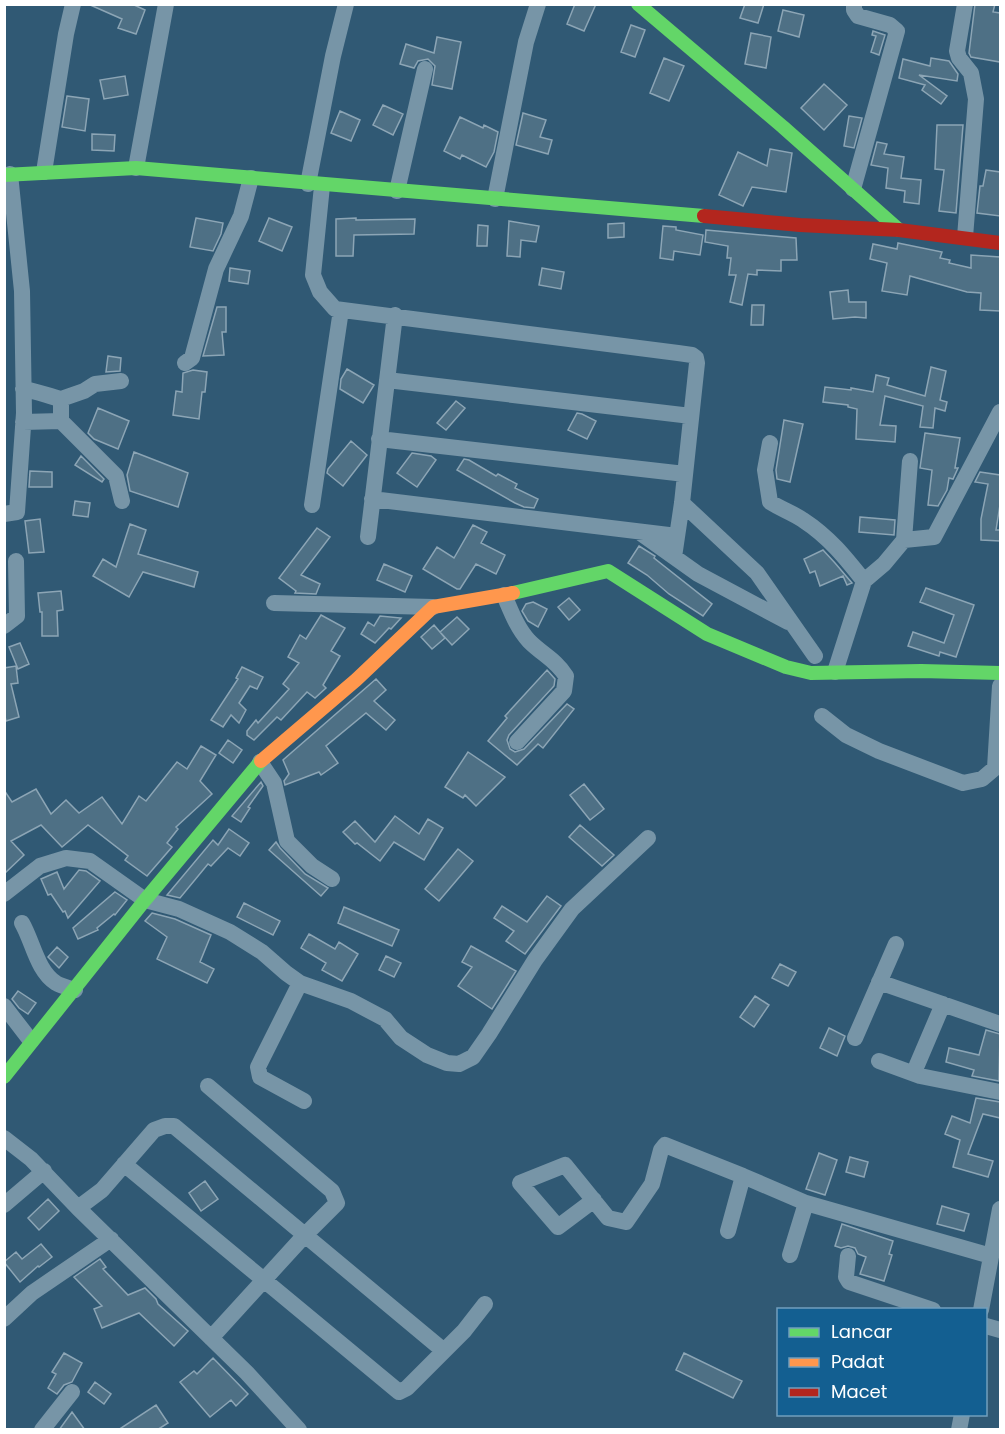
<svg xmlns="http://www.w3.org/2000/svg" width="1005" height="1434" font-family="Poppins,sans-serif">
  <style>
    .building { fill: #4e7085; stroke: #8ca5b5; stroke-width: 1.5 }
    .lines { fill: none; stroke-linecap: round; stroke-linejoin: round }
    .street { stroke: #7795a7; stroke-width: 16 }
    .fast { stroke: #63d668; stroke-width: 14 }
    .slow { stroke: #ff974d; stroke-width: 14 }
    .jam { stroke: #b3261e; stroke-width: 14 }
  </style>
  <rect width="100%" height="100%" fill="#305974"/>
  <path class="building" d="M88,4H132L145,10L136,34L118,28L122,19Z
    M575,4H596L584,31L567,24Z
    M745,4H764L758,23L740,18Z
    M975,4H995L993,12L1000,13V62L971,57L969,53Z
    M783,10L804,15L799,37L778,31Z
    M631,25L645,30L635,57L621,52Z
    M873,31L885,35L879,55L871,52L876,36L872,35Z
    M751,33L771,37L766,68L745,64Z
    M437,37L461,42L452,89L432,85L435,66L428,59L418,61L414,68L400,64L406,44L434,53Z
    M664,58L684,66L669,101L650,93Z
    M931,58L949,61L958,74L957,81L919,75L947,96L941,104L922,90L925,85L899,78L903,59L930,66Z
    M125,76L128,95L104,99L100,80Z
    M824,84L847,105L824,130L801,108Z
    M67,96L89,99L85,131L62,127Z
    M383,105L403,114L393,135L373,125Z
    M340,111L360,120L351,141L331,133Z
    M523,113L546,120L540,137L552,140L548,154L516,145Z
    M849,116L862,118L854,148L844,146Z
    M460,117L483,128L484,125L498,132L494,152L486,167L462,155L460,159L444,151Z
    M937,125H963L956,213L939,211L944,170L935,169Z
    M92,134L115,135L114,151L92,150Z
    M877,142L887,144L884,154L904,157L901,178L921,180L919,204L904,202L905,191L886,188L888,168L871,165Z
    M770,149L792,153L786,192L752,187L743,206L719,195L738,152L767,166Z
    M986,170L1000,172V216L977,213L980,186H983Z
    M196,218L223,223L221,234L213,251L190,247Z
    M269,218L292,227L282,251L259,241Z
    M356,218V220L415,219L414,234L354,235L353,256H336V219Z
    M509,221L539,226L536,242L521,240L520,257L507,256Z
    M624,223V237L608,238V224Z
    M478,225L488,226L487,246H477Z
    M663,226L676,227V230L703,235L700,255L674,251L673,260L660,258Z
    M706,230L796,238L797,260H781V271L757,270V275L748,274L742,305L730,302L736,275H729L731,258H727L728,246L705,242Z
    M898,243L942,252L940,258L950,260L949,263L971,268V255L1000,257V311L980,310L981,293L967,292L910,276L907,295L882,291L887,263L870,259L873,244L897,249Z
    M230,268L250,271L248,284L229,281Z
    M542,268L564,272L561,289L539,285Z
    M848,290L849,302H866V318L855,317L833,319L830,292Z
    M752,305H764L763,325H751Z
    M217,307H226V332H222L224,355L203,356Z
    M108,356L121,358L120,371L106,372Z
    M931,367L946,371L940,400L947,402L945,411L935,408L933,428L920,427L923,406L885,396L880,425L896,426L895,442L856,439L857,409L848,407V405L823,402L825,387L851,390V388L873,392L876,375L889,378L887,385L925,396Z
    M347,369L374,385L363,403L340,389L341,379Z
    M193,370L207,372L205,392H202L199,419L173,415L176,391L182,392L183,373Z
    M456,401L465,408L446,430L437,423Z
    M98,408L129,421L118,449L94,439L88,433Z
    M577,413L582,414L596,421L587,439L568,430Z
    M784,420L803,424L790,482L777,479L776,470Z
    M925,433L960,438L955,468H958L953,479L949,478L947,490L938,506L928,505L932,470L920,468Z
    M351,441L367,455L343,486L327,473L328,469Z
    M134,452L188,473L178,507L130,491L127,475Z
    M412,453L431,456L436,460L417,487L397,473Z
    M81,456L104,479L102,482L75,465Z
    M464,459L469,460L496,476L498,474L517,484L515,488L538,499L534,508L524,507L515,503L457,470Z
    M30,471L52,472V487H29Z
    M980,472L1000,475V505L996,530H1000V541L981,540V519L988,484L975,482Z
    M75,501L90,503L88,517L73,515Z
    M860,517L895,520L894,535L859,532Z
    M40,519L44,552L29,553L25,521Z
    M130,524L146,530L138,554L198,572L194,587L143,572L129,597L93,576L103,559L116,567Z
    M473,525L487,532L481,543L505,555L496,574L476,564L460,589H457L423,569L437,547L454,558Z
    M317,528L330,537L301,575L320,584L316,594L295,593L296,591L279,578Z
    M639,546L655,556L654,558L712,604L703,616L669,594L647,575L628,563Z
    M823,550L835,563L852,583L847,585L843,576L820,586L815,571L810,573L804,559Z
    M384,564L412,576L405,592L377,580Z
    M926,588L974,605L956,657L940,652L939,656L908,646L913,632L944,643L954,615L920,602Z
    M61,591L63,610L57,611L58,636H42V612H40L38,593Z
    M569,598L580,610L569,620L558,607Z
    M533,602L547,609L538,627L528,621L522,611L526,604Z
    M321,615L345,628L331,651L340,656L323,685L326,688L315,698L307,692L281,720L277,717L254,740L247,735V731L256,720L258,723L289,689L283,684L299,663L288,657L300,635L306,639Z
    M380,616L401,618L391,629L389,628L375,643L361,634L368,622L374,626Z
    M457,617L469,629L452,645L440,632Z
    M434,625L445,638L432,649L421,637Z
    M20,643L29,664L18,669L9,647Z
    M16,666L18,683L11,684L19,717L6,721L4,713V668Z
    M242,667L263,677L257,689L250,686L239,703L246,710L239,723L231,715L223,727L211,720L238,679L236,678Z
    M547,670L555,679L554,686L509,735L507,740L510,749L515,752L524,749L567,704L574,709L543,748L538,744L517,765L488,741L507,718L505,716Z
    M376,679L386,690L374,701L395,720L386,730L366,713L326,746L338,763L321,775L319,772L285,785L284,781L289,774L283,760Z
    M228,740L242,750L233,763L219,753Z
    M201,746L216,755L200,781L212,794L176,827L178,829L167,843L172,847L147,876L125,860L128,856L88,825L62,847L41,825L11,841L24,855L4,874V790L12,802L36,789L51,814L66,800L79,813L102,797L122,824L139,796L146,801L177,762L187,769Z
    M468,752L505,777L476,806L465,795L463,798L445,787Z
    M261,782L263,786L248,807L250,808L241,822L232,816Z
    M584,784L604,809L590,820L570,795Z
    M395,816L419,834L428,819L443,828L424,860L394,842L380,861L357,843L355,844L343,832L355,821L375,842Z
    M580,825L614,855L602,866L569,837Z
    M229,829L249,843L240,856L228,848L211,866L208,864L180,898L167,895L213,840L218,845Z
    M276,842L280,848L305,874L328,888L321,896L269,850Z
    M458,849L473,861L439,901L425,889Z
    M79,870L86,871L100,881L68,918L65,911L63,912L51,894L48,895L41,879L57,872L64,889Z
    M115,892L127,900L115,915L114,914L97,928L98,930L78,939L73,928Z
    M547,896L561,906L525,954L506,941L514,931L494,918L502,906L527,922Z
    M244,903L280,921L273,935L237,917Z
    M344,907L399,930L392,946L338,923Z
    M152,913L175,919L211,935L200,962L214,969L207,983L157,959L167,937L145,921Z
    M309,934L335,949L339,942L358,954L342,981L322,970L326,963L301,948Z
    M471,946L516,971L492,1009L458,986L472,967L462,962Z
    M57,947L68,957L59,968L48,957Z
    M386,956L401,963L394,977L379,970Z
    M780,964L796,972L788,986L772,978Z
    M18,991L36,1003L28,1014L19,1008L12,999Z
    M755,996L769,1005L754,1027L740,1017Z
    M829,1028L845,1036L837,1056L820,1048Z
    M986,1030L1000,1034L999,1081L972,1076L974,1070L946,1062L949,1048L979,1055Z
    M976,1098L1000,1102V1118L983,1114L968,1154L993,1161L988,1177L953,1167L960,1140L945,1134L952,1116L970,1123Z
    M819,1153L837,1160L825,1195L806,1189Z
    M850,1157L868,1162L864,1177L846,1172Z
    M205,1181L218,1199L201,1211L189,1193Z
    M48,1199L59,1211L39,1230L28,1218Z
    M942,1206L969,1214L964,1231L937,1224Z
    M842,1224L893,1241L889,1254L892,1255L884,1281L860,1274L866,1257L858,1254L855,1248L848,1246L841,1248L835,1246Z
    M41,1244L52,1257L39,1267L38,1266L20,1282L4,1262L16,1252L22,1259Z
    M100,1259L106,1267L103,1269L128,1295L145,1288L156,1299L158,1304L188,1331L174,1346L139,1313L102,1328L94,1309L102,1306L74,1277Z
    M64,1353L82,1363L72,1382L64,1385L57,1394L48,1388L56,1374L52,1372Z
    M684,1353L742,1381L733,1398L676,1370Z
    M213,1358L248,1394L236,1406L231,1400L210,1417L180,1382L194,1371L197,1374Z
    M95,1382L111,1394L104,1404L88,1392Z
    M156,1405L168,1423L157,1430H118Z
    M72,1412L85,1430H59Z"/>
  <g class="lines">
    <path class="street" d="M136,168L166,4
      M44,172L66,34L73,4
      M308,184L333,56L346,4
      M322,186L313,275L320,292L335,309L678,353L692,355L696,358L697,363L682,503L674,557
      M853,189L897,31L890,25L858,16L854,10V4
      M397,191L425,69
      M495,199L526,42L538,4
      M965,237L976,99L971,73L959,58L957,51L965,4
      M185,363L192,358L216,269L241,216L251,178
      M387,380L691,416
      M23,389C37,391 48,396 61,399V421L116,476L122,501
      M61,399L84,391L95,384L121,381
      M23,422L61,421
      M379,439L685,474
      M770,443L765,470L770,502C781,509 793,513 803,520C829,537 845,557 864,581
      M372,499L677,536
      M682,503L757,573L815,656
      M312,505L341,310
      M4,514L17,512L24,413L22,291L10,174
      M639,532L698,574L788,622
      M368,537L395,315
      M904,540L934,537L1000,412
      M504,595C511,611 517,628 529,641C543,655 555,659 566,676L564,691L517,742
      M274,603L433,607
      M4,626L17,616L16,561
      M835,672L864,581L884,564L904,540L910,461
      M822,716L846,735L879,751L963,783L982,779L995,768L1000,686
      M260,762L274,783L287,841L312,866L332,879
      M4,894L40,866L66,858L90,861L145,900L179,909L230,932L262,952L286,973L300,983L351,1001L385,1019L401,1038L427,1055L447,1063L459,1064L473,1057L489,1034L535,960L572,909L648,838
      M22,923C33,942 37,971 56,983C61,986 69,988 75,990
      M879,982L1000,1024
      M300,983L258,1067L260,1077L304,1101
      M4,1006L31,1041
      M855,1038L896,944
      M879,1061L920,1076L1000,1092
      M917,1065L943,1004
      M208,1086L332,1191L337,1203L304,1236L211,1338
      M4,1138L31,1159L78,1208L247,1373L299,1430
      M124,1164L399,1392L407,1388L464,1331L485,1304
      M594,1200L558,1227L520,1183L565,1165L608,1218L626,1222L652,1184L661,1150L665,1145L743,1176
      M4,1205L44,1171
      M78,1208L102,1190L154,1130L165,1126H174L444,1351
      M728,1231L743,1176L806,1203
      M790,1255L806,1203L991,1256
      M848,1256L846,1277L849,1282L933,1310
      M981,1310L1000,1209
      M4,1319L32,1293L111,1239
      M986,1326L1000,1330
      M42,1430L72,1392
      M959,1430L962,1414"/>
    <path class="fast" d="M638,4L783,127L899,230
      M4,175L136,168L704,216
      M513,593L608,571L707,634L786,667L811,673L921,671L1000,673
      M4,1077L145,900L261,761"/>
    <path class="slow" d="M261,761L356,680L433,607L513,593"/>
    <path class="jam" d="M704,216L800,225L899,230L1000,243"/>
  </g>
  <rect width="1005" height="1434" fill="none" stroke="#ffffff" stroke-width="12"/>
  <rect x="777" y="1308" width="210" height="108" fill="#135f91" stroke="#719fbd" stroke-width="1.5"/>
  <rect x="789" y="1328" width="30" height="9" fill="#63d668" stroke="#719fbd" stroke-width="1.5"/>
  <text x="831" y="1338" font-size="18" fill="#ffffff">Lancar</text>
  <rect x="789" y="1358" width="30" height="9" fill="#ff974d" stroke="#719fbd" stroke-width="1.5"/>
  <text x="831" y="1368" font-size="18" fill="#ffffff">Padat</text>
  <rect x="789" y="1388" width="30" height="9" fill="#b3261e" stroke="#719fbd" stroke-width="1.5"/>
  <text x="831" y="1398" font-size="18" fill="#ffffff">Macet</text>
</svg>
